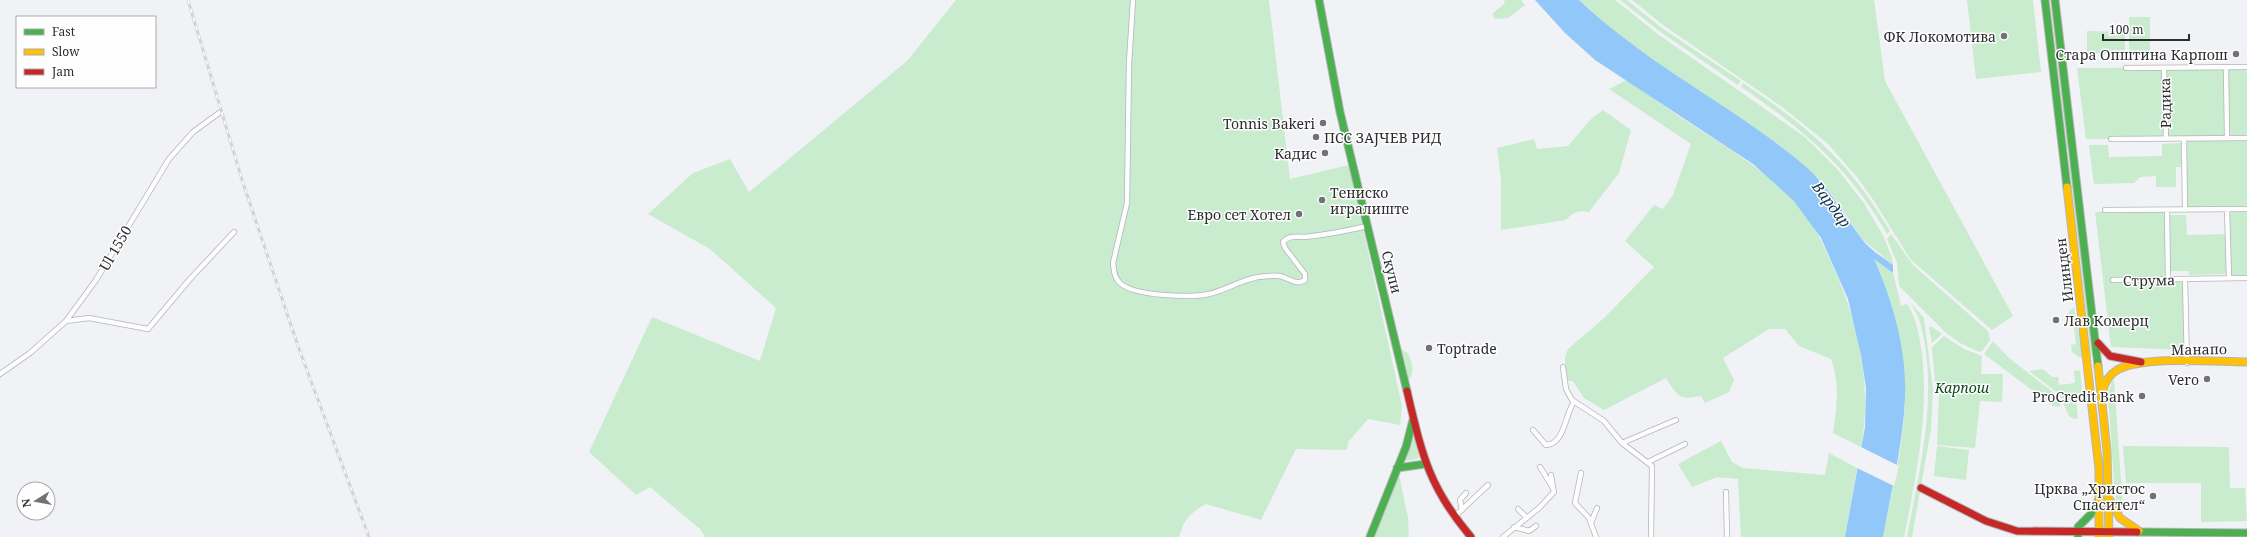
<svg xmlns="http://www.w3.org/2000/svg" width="2247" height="537" font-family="'Noto Serif',serif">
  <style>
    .green { fill: #c9ebce }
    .water { fill: #92c7fa }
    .pier { fill: #f1f2f5 }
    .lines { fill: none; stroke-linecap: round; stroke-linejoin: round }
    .street-casing { stroke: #b4b5b7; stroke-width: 6 }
    .fast-casing { stroke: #b4b5b7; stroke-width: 9 }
    .slow-casing { stroke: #b4b5b7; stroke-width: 9 }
    .jam-casing { stroke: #b4b5b7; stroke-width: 9 }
    .street { stroke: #fdfdfe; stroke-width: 4.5 }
    .fast { stroke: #4caf50; stroke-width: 7 }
    .slow { stroke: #ffc107; stroke-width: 7 }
    .jam { stroke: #c62828; stroke-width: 7 }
    .rail-casing { stroke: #d2d3d3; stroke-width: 3 }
    .rail { stroke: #fefefe; stroke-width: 1.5; stroke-dasharray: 4.5; stroke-linecap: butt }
    .poi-dot { fill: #717274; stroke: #fefefe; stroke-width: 1.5 }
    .labels { text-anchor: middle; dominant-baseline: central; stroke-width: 3; stroke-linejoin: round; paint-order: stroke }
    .poi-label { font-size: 14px; fill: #2c2d2f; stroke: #fefefe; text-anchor: end }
    .street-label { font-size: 14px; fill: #2c2d2f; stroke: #fefefe }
    .park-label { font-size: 14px; font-style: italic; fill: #0d481b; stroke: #fefefe }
    .water-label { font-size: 15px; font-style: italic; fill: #13334f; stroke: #fefefe }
  </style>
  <rect width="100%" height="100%" fill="#f1f2f5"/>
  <path class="green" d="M956,0H1269L1290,179L1349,165L1402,406L1400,425L1368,419L1348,442L1347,450L1296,449L1261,520L1206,504C1190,513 1184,519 1179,537H705L701,530L650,487L636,495L589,452L652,317L760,361L776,308L710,249L648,214L693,173L730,159L749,192L907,61Z
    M1504,0H1521L1525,5L1508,18L1495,19L1492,14L1505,3Z
    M1579,0H1615L1659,35L1805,137L1837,169L1864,203L1884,237L1892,258L1893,265L1861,238L1839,204L1818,178L1783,148L1619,36Z
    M1620,0H1627L1662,28L1741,81L1738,85L1659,31Z
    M1632,0H1874L1885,81L2013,316L1992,330L1911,260L1874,201L1857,177L1827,143L1782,107L1663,25Z
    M1967,0H2033L2041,72L1976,79Z
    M2050,0H2052L2070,150L2067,149Z
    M2129,17H2150V51H2129Z
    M2087,31L2125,32V54L2087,53Z
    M2247,67V209L2185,210L2183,139H2086L2077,68Z
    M1627,80C1650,96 1673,113 1697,128C1731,150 1765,171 1794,200C1811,218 1821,240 1831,262C1858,320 1873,384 1861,447L1833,433C1837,406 1840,385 1831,359L1799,346L1785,329H1769L1723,358L1734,380L1729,392L1705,403L1701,396C1680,401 1677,396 1666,378L1604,410L1584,398L1573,381H1566L1565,357L1568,349L1604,318L1654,267L1625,241L1654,205L1663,209L1673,195L1691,144L1609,89Z
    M1743,83C1810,128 1849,161 1890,231L1887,234C1850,168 1802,128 1741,87Z
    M1603,110L1631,130L1619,173L1589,212C1579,210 1573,212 1566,220L1501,230V180L1497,148L1534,139L1537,149L1568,146L1591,119Z
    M2181,143V167H2176V187H2156V176L2140,177L2134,183L2094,184L2089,145H2108L2109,157L2162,156V144Z
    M2069,165H2072L2095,354L2091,355Z
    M2167,210L2168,280L2185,279L2187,350L2111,347L2095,212Z
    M2232,211H2247V275L2230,276L2229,216Z
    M2168,215H2186L2187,235L2226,234V274L2189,275V271H2169Z
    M1891,234L1913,265L1988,331L1990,340L1982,351L1979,352L1960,343L1946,333L1899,286L1897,263L1887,239Z
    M1873,258L1893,273L1901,306L1907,304C1917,319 1919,335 1922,353C1929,416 1916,476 1904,537H1883C1891,491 1905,443 1905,396C1905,348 1893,301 1873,258Z
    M1911,303L1924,318L1933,390L1931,429L1912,537H1907C1920,466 1940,391 1919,319C1917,313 1913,308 1911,303Z
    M2074,307L2082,350L2083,355L2080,358L2072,352L2071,345L2076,344L2072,314H2067Z
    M1931,326L1942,334L1932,343L1929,328Z
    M1944,336L1964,349L1982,356L1981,374H2003L2002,402L1980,401L1975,448L1937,445L1939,392H1936L1932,347Z
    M1993,341L2009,358L2058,396L2061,401L2060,407L2053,406L1984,354Z
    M1402,350L1408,353C1412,363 1415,371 1409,380Z
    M2043,369L2052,377H2058L2059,385L2075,383L2074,371L2080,370L2082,390H2086L2087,397L2076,399L2078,418L2074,419L2069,416L2059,394L2029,371Z
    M2112,381H2114L2123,509L2121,511L2115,496L2108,394Z
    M1414,436L1419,457L1417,459L1405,461Z
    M1721,441L1732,462L1743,468L1825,475L1829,453L1857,468L1845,537H1741L1738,479L1717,477L1692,487L1678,464Z
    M1937,446L1969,450L1966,480L1934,476Z
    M2123,446L2229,447L2230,488H2245L2247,521L2201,522V483H2126Z
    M1399,475L1408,518L1409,537H1374Z"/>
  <path class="water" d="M1535,0H1579C1647,65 1734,106 1805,166C1829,187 1843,213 1861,238C1869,249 1882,257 1893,265V273L1874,259C1893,302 1907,350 1905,398C1903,445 1891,491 1883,537H1845L1865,427L1866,388L1861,355L1848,299L1821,238L1794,201L1753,164L1595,60L1565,33Z"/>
  <path class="pier" d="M1859,446L1899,466L1894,486L1855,467Z"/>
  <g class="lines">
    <defs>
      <path id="street" d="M1133,0L1129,63L1127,203L1113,263C1114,270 1114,278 1120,283C1133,296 1191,298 1209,294C1226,290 1241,280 1258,277C1265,276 1273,275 1280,276C1289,278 1295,286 1305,280V274L1285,248L1283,242C1289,235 1296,237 1304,237C1325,235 1346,231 1367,226
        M2226,67L2227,138
        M2126,68L2247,67
        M2164,68L2166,139
        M2111,139L2247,138
        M2184,139L2185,210
        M2227,209L2229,278
        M2105,210L2247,209
        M2167,210L2168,279
        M2185,279L2187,363
        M2113,280L2247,278
        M66,321L89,318L148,329L190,279L234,232
        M1563,367L1566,389L1572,400L1604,421L1622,443L1652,466L1651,537
        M0,374L30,353L66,321L96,280L169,159L193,132L219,113
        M1533,430L1546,445C1565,444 1565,414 1574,402
        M1622,443L1676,420
        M1648,462L1685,444
        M1581,473L1575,503L1589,518L1596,537
        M1551,475L1553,487
        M1726,492L1727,537
        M1518,509L1527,518
        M1462,510L1460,500L1466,493
        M1454,517L1488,485
        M1591,523L1597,508
        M1514,527L1529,531L1536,526
        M1503,537L1539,508L1554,492L1553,488L1540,467"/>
      <path id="fast" d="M1319,0L1340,112L1407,391
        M2045,0L2067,187
        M2055,0L2098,366
        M1397,468L1425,464
        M2137,532L2247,533
        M1370,537L1406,447L1413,420
        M2078,537V527L2091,514L2098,501"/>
      <path id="slow" d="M2067,187L2099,469V537
        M2098,366L2107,451L2109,537
        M2103,390C2105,382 2109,375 2117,370C2145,355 2214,362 2247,362
        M2110,500L2120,518L2139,531"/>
      <path id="jam" d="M2098,343L2110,356L2141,362
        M1407,391C1422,454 1428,486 1471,537
        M1921,488L1986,521L2017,531L2137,532"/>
    </defs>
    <use href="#street" class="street-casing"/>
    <use href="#fast" class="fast-casing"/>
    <use href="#slow" class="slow-casing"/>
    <use href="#jam" class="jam-casing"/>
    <use href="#street" class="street"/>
    <use href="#fast" class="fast"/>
    <use href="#slow" class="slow"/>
    <use href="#jam" class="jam"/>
    <defs>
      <path id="rail" d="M188,0L243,183L298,346L369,537"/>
    </defs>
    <use href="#rail" class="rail-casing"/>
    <use href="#rail" class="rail"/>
  </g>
  <g class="poi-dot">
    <circle cx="2004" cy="36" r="4"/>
    <circle cx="2236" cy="54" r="4"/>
    <circle cx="1323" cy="123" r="4"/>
    <circle cx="1316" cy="137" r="4"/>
    <circle cx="1325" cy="153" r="4"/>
    <circle cx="1322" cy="200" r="4"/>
    <circle cx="1299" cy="214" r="4"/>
    <circle cx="2056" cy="320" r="4"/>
    <circle cx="1429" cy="348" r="4"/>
    <circle cx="2207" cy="379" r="4"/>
    <circle cx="2142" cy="396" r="4"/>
    <circle cx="2153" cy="496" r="4"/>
  </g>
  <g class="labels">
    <g class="poi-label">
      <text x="1996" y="36">ФК Локомотива</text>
      <text x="2228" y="54">Стара Општина Карпош</text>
      <text x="1315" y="123">Tonnis Bakeri</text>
      <text x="1324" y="137" text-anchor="start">ПСС ЗАЈЧЕВ РИД</text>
      <text x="1317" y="153">Кадис</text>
      <text x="1330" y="192" text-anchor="start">Тениско<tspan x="1330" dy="16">игралиште</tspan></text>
      <text x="1291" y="214">Евро сет Хотел</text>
      <text x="2064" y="320" text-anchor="start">Лав Комерц</text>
      <text x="1437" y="348" text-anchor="start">Toptrade</text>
      <text x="2199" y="379">Vero</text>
      <text x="2134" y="396">ProCredit Bank</text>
      <text x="2145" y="488">Црква „Христос<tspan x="2145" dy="16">Спасител“</tspan></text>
    </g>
    <g class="street-label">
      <text transform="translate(2165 103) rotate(-91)">Радика</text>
      <text transform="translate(115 248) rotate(-60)">Ul 1550</text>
      <text transform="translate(2064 270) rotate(-97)">Илинден</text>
      <text transform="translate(1392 272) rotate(76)">Скупи</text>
      <text transform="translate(2149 280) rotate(-1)">Струма</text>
      <text transform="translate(2199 349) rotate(-1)">Манапо</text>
    </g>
    <g class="park-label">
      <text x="1962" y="387">Карпош</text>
    </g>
    <g class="water-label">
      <text transform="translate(1832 204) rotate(53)">Вардар</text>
    </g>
  </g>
  <rect x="16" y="16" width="140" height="72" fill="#fefefe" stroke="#aaaaab"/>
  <rect x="24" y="29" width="20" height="6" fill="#4caf50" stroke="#aaaaab"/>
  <text x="52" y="36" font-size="12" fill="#2c2d2f">Fast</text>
  <rect x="24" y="49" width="20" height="6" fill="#ffc107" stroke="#aaaaab"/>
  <text x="52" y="56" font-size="12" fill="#2c2d2f">Slow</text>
  <rect x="24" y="69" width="20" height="6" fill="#c62828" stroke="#aaaaab"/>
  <text x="52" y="76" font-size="12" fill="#2c2d2f">Jam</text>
  <g transform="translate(36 501) rotate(259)"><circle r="19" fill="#fefefe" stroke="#aaaaab"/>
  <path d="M0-3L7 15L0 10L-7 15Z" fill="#717274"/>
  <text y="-6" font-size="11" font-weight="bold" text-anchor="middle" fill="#2c2d2f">N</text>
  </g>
  <path d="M2103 34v6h86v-6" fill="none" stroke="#2c2d2f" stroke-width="2"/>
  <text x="2109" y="34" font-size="12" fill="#2c2d2f" stroke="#fefefe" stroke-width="3" paint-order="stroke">100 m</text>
</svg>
